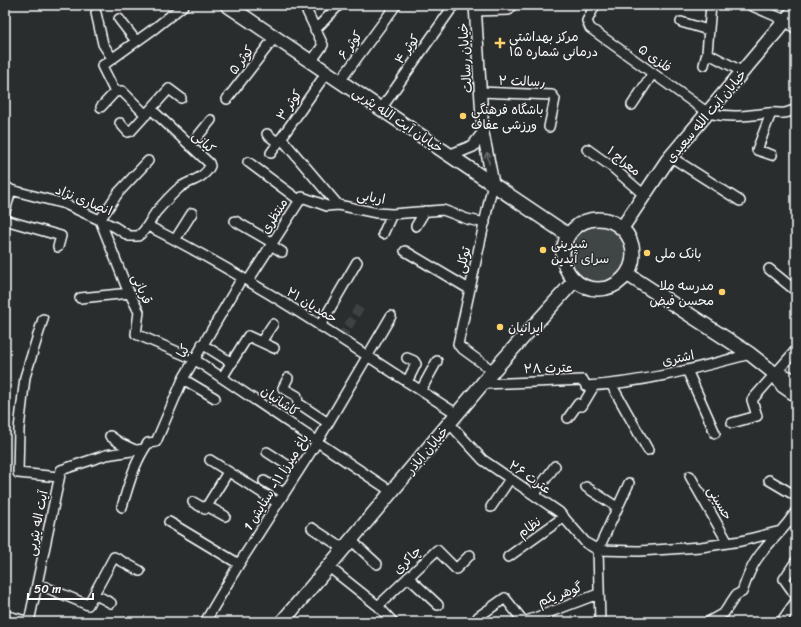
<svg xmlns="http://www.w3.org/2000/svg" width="801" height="627" font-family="Sriracha,'Playpen Sans Arabic',sans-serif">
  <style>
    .green { fill: #414445; stroke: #a0a2a2 }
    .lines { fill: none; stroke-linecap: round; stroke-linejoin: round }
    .minor-tunnel { stroke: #3f4243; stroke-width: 9; stroke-dasharray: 9 4.5; stroke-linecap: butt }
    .minor-casing { stroke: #fff; stroke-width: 12 }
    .tertiary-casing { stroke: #fff; stroke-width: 14 }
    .secondary-casing { stroke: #fff; stroke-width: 16 }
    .minor { stroke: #2a2d2e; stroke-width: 9 }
    .tertiary { stroke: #2a2d2e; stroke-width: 11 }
    .secondary { stroke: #2a2d2e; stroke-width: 13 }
    .oneway { stroke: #6a6c6d }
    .poi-dot { fill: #ffd166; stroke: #2a2d2e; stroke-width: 1.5 }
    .labels { text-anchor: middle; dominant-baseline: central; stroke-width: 3; stroke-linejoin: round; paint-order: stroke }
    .poi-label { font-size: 13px; fill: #fff; stroke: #2a2d2e; text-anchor: start }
    .street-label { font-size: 13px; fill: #fff; stroke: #2a2d2e }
  </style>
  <rect width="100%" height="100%" fill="#2a2d2e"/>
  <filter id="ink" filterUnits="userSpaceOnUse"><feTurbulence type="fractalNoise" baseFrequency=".025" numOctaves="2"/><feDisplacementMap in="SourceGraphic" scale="8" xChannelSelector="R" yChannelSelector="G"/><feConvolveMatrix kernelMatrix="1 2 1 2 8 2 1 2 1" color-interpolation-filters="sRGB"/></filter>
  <g filter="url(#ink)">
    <path class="green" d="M571 254a28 28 0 1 1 56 0a28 28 0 1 1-56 0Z"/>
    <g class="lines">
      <path class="minor-tunnel" d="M341,338L361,305"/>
      <defs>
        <path id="minor" d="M304,5L323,45L311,62
          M595,5L587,21L590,28L708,113C729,118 747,116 768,113C782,112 781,116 796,109
          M750,5L785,20L796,29
          M475,11L509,10L512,5
          M96,13L103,44L112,58
          M119,19L136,41
          M681,22L708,30
          M315,30L339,5
          M707,53L743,72
          M704,65L707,53L711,5
          M340,81L396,5
          M481,92L552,95L555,99L549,127
          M227,99L275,37
          M632,105L653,73
          M101,107L115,92
          M381,109L454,5
          M771,113L757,150L772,155
          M146,115L122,91L115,92L102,66L155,28L184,5
          M120,123L128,132L131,131L169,89L181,98
          M267,134L278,143
          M281,138L338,205L377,213L392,214L443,210L467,219L485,223
          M190,146L211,120
          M587,149L612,167L643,194
          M271,153L327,72
          M671,157L740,201
          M148,161L118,193L100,220L126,286L139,312L136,334L194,359L392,492
          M248,162L299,200
          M493,183L458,344L460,347L493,371
          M5,186L11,190L65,204L115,227L129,236H138C147,230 150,220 156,212C163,204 170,196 178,189C186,181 204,180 210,166L209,163L151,109
          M5,212L11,190
          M5,220L61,236L58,247
          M235,221L273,243
          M148,226C256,280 355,349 457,414
          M416,226L425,211
          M383,234L392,214
          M175,240L192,213
          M271,245L282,252
          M405,251L469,289
          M769,269L796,291
          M248,281L302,197L327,206L338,205
          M80,298L130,293
          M43,319L25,377L19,429L18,473L59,477
          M320,326L357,262
          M261,342L273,324
          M202,344L232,363
          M407,358L414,361L416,364L407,382
          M687,370L715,433
          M222,378L248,336L274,348
          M288,378L283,388L297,396L298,403L328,423
          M183,379L215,398
          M482,384L583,380L586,386C642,383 697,368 750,354
          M611,384L648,450
          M421,390L437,361
          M568,418L578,404L582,406L594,386
          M449,423L483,460L559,512L586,543L598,550L639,551L701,547L741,541L781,531
          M732,423L757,416L752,400L796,350
          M110,436L120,443L135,450
          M267,452L298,472
          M210,460L278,503
          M690,476L728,543
          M769,480L796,496
          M264,481L284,493
          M586,487L617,507
          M534,495L555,466
          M193,502L205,509L207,506
          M122,507C129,484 134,463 148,443L156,442L183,379L242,278
          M491,507L510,479
          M225,516L207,506L228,472
          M169,522L239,564
          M312,528L344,549
          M351,540L377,564
          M508,557L564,517
          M796,561L784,579L796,596
          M329,567L378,606L393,622
          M408,577L438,605
          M38,584L88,605L114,557L140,571
          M94,594L111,603
          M378,606L437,550L456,569L470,555
          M5,615L29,622
          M478,617L505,598L524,622L598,594
          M29,622L61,470L106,455L144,449
          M205,622L239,564L317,442L391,316
          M600,622L598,550L629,483
          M708,622L724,613L736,595L742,592C747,578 752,564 762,552C773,538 787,527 796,511
          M781,622L796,601"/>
        <path id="tertiary" d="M475,5L483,133L493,183
          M451,155L473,146L483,133"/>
        <path id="secondary" d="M227,5L568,235
          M563 254a35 35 0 1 1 70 0a35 35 0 1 1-70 0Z
          M622,228L667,161L796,8
          M627,274L750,354L774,373L783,386L796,395
          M774,373L789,378L796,382
          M282,622L493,371L575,280"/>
      </defs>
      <use href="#minor" class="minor-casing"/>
      <use href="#tertiary" class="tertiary-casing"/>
      <use href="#secondary" class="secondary-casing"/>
      <use href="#minor" class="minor"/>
      <use href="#tertiary" class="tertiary"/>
      <use href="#secondary" class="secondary"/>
    </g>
    <defs><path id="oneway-shaft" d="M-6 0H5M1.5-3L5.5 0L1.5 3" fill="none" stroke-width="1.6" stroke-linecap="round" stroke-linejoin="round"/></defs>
    <use class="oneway" href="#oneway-shaft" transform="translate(488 158) rotate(-101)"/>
  </g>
  <g class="poi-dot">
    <path d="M498 37h4v4h4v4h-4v4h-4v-4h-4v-4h4z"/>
    <circle cx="463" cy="116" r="4"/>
    <circle cx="543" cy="250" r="4"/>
    <circle cx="647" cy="253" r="4"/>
    <circle cx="722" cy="292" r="4"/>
    <circle cx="500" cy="327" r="4"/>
  </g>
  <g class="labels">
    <g class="poi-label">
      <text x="509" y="36">مرکز بهداشتی<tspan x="509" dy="15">درمانی شماره ۱۵</tspan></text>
      <text x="471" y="109">باشگاه فرهنگی<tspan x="471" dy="15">ورزشی عفاف</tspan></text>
      <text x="551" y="243">شیرینی<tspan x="551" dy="15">سرای آیدین</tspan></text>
      <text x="655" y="253">بانک ملی</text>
      <text x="714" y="285" text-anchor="end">مدرسه ملا<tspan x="714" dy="15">محسن فیض</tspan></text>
      <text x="508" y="327">ایرانیان</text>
    </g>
    <g class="street-label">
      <text transform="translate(350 45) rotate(-54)">کوثر ۶</text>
      <text transform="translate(407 49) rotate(-55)">کوثر ۴</text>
      <text transform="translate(465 58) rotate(-94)">خیابان رسالت</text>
      <text transform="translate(655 58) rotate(36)">فلزی ۵</text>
      <text transform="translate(241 60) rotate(-53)">کوثر ۵</text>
      <text transform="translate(522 81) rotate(2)">رسالت ۲</text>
      <text transform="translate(289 105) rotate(-55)">کوثر ۳</text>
      <text transform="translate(706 116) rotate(-50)">خیابان آیت الله سعیدی</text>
      <text transform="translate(398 120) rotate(34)">خیابان آیت الله یثربی</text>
      <text transform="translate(204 142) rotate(44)">کیانی</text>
      <text transform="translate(624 161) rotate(39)">معراج ۱</text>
      <text transform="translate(371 197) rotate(10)">اربابی</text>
      <text transform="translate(84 200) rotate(22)">انصاری نژاد</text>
      <text transform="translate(274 216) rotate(-58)">منتظری</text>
      <text transform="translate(463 260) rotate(-76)">توکلی</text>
      <text transform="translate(142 289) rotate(66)">قربانی</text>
      <text transform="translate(312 305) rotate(31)">حمدیان ۲۱</text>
      <text transform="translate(183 351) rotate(-61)">کیا</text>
      <text transform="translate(678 358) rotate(-12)">اشتری</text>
      <text transform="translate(548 368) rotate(-2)">عترت ۲۸</text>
      <text transform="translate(280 401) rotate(34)">کاشانیان</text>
      <text transform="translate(427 450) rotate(-50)">خیابان اباذر</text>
      <text transform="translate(530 477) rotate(34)">عترت ۲۶</text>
      <text transform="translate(276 482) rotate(-58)">باغ میرزا ۱۱- ستایش 1</text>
      <text transform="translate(720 503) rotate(60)">حسینی</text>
      <text transform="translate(37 523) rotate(-79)">آیت اله یثربی</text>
      <text transform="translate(529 527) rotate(-35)">نظام</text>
      <text transform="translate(407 560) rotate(-44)">چاکری</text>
      <text transform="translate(560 594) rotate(-20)">گوهر یکم</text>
    </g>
  </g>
  <rect width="801" height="627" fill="none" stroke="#2a2d2e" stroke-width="20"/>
  <rect x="10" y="10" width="781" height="607" fill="none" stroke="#fff" stroke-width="1.5" filter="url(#ink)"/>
  <path d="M28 593v6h65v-6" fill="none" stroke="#ffffff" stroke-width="2"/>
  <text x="34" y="593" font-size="12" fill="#ffffff" stroke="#2a2d2e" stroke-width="3" paint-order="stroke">50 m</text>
</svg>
